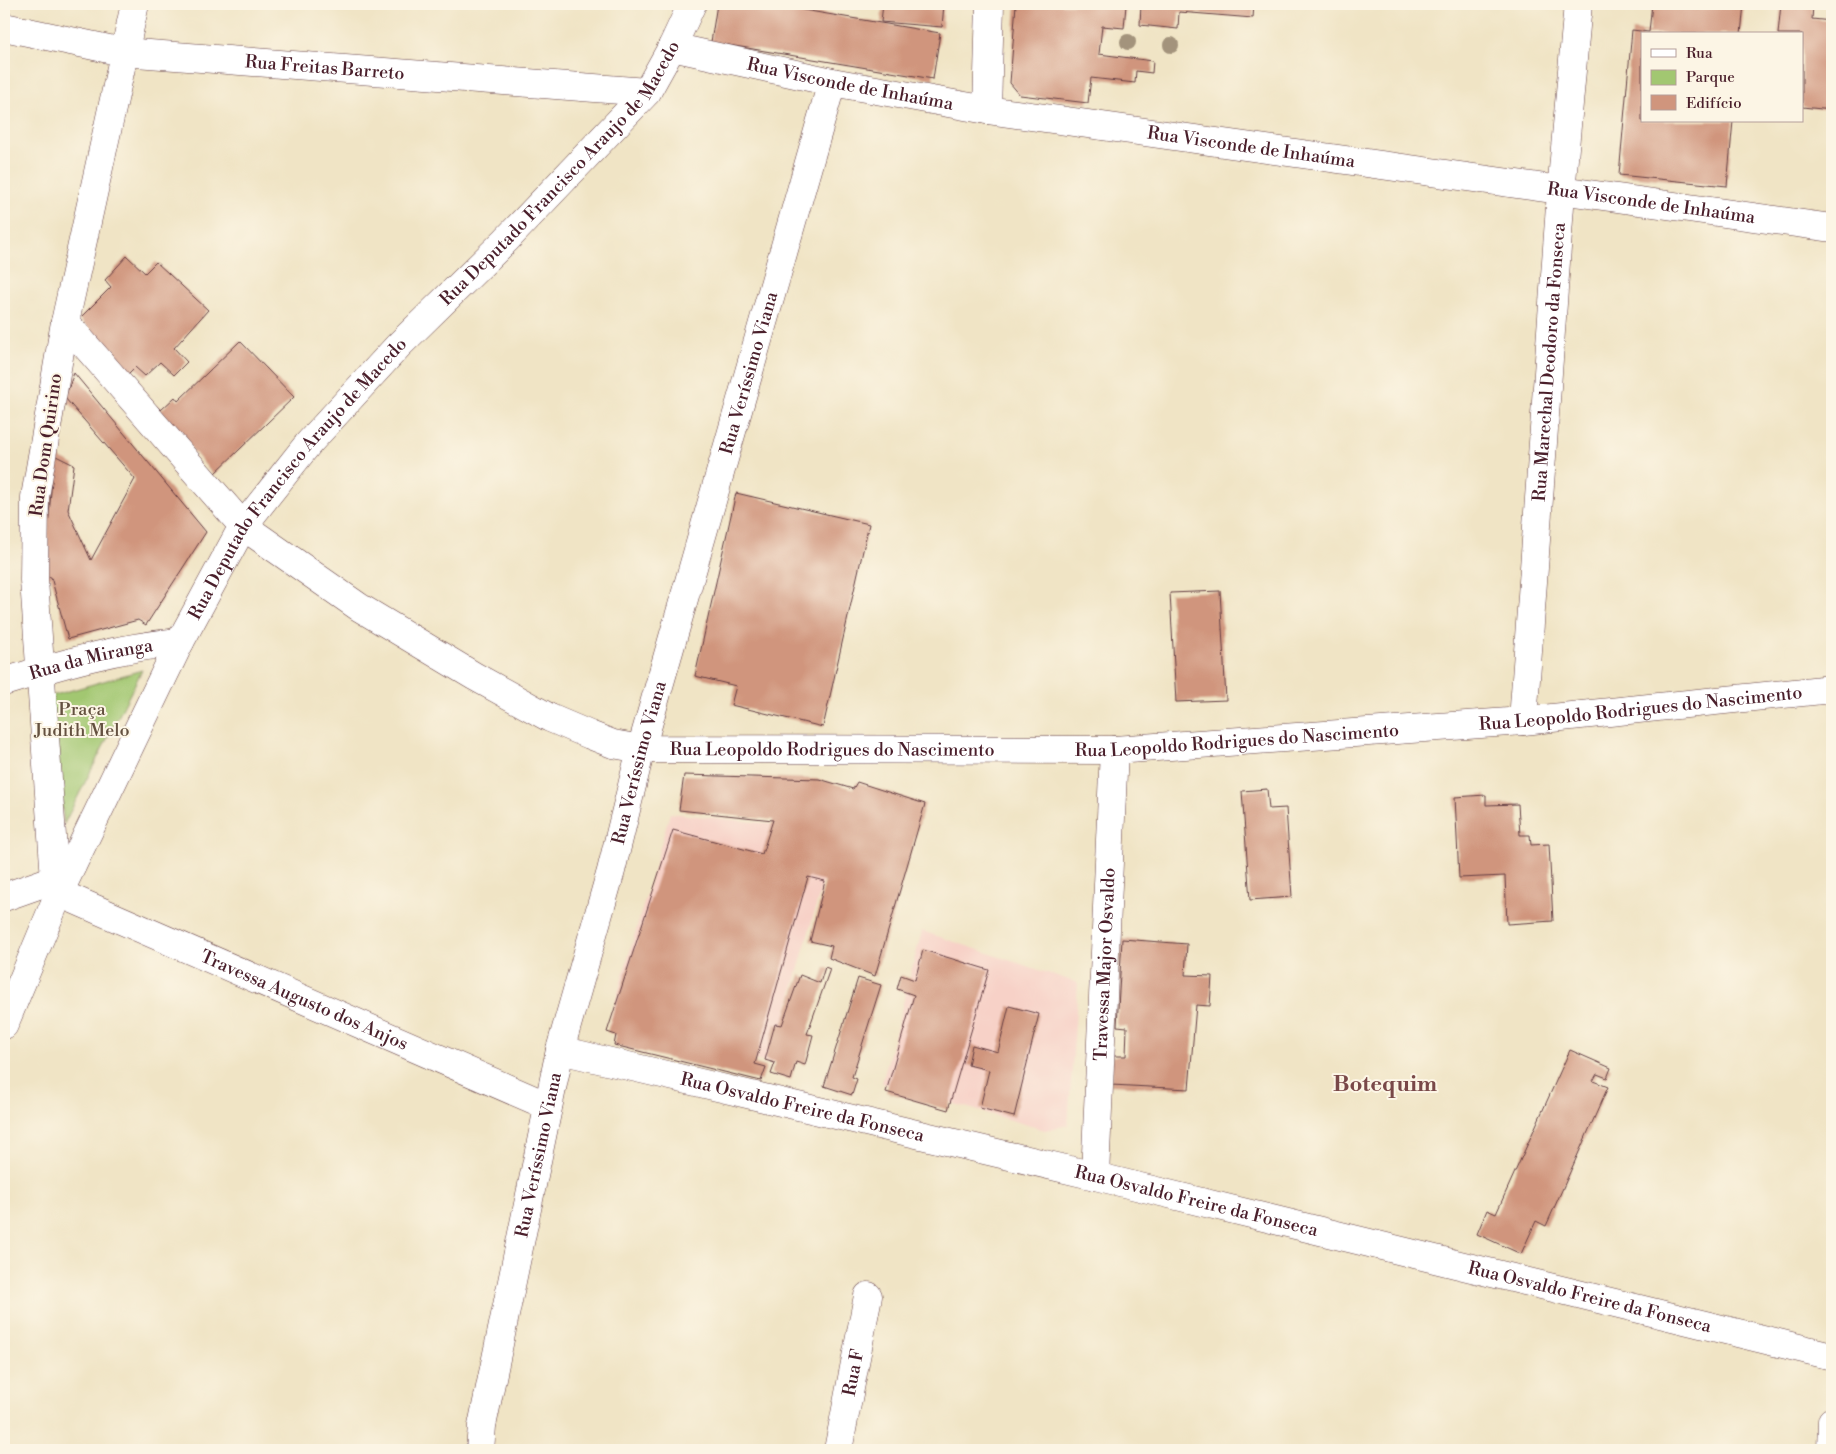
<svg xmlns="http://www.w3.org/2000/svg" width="1836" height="1454" font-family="'Libre Bodoni',serif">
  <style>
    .built { fill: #f7d1c7 }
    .green { fill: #a2c771; stroke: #76734e }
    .building { fill: #d0957d }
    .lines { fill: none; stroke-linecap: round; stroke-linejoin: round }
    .minor-casing { stroke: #633d42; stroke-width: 29 }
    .tertiary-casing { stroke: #633d42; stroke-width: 29 }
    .minor { stroke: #fff; stroke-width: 28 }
    .tertiary { stroke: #fff; stroke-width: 28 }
    .tree { fill: #a3937c }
    .labels { text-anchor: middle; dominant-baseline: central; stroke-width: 4; stroke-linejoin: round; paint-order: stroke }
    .street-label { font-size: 18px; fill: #4a1f2b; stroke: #fcf5e5 }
    .park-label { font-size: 18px; fill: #645140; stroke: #fcf5e5 }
    .district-label { font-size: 22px; font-weight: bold; fill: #794848; stroke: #fcf5e5 }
  </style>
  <rect width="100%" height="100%" fill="#fcf5e5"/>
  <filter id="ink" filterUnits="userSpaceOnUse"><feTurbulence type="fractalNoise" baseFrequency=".02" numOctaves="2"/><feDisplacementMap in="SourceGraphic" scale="10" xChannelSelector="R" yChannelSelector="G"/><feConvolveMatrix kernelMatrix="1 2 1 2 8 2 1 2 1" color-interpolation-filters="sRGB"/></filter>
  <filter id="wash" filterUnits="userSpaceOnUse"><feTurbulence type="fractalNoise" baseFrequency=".0096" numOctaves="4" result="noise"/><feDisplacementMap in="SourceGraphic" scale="20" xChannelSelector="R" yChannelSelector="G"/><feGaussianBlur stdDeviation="1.12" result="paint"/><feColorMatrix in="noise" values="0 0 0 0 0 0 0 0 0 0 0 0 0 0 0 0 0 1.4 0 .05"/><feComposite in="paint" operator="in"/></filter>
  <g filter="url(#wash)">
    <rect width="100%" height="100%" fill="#f0e4c5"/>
    <path class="built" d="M670,813L837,831L772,1064L608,1027Z
      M922,931L1078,983L1068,1125L1045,1130L882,1083Z"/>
    <path class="green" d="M142,670L64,824L48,697Z"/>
    <g id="blocks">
      <path class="building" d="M717,4H768L940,33L933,79L711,42Z
        M883,4H944L942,27L881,22Z
        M1016,4L1126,5L1124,28L1102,26L1099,54L1153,61L1152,73L1136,71L1135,83L1091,78L1088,103L1020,95L1010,83Z
        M1141,4H1254L1253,18L1179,12L1178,29L1140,25Z
        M1652,4H1744L1741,34H1642V121H1733L1727,186L1619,175L1632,30L1649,32Z
        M1781,4L1813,6L1812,19L1832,21V110L1802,107V34H1778Z
        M127,256L145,273L156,262L208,310L174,348L187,362L174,375L160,362L145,376L135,367L127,375L88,336L92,332L79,319L111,287L105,280Z
        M240,341L294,397L213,475L156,405L161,410L175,397L178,401Z
        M74,373L206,532L146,625L138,620L68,639L51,577L44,576L54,455L74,465L68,510L91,560L135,479L65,398Z
        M736,493L869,524L823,727L731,705L736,686L695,676Z
        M1220,591L1226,700L1176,702L1170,593Z
        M684,775L819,779L853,789L857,782L925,804L875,976L829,958L832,946L810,941L825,881L808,877L755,1064L766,1067L761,1081L614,1045L616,1035L607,1032L673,830L762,854L773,820L679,810Z
        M1267,789L1269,809L1286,808L1292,897L1250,900L1242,791Z
        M1486,795V805L1518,804L1520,835H1530L1531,845L1549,844L1553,921L1507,924L1505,876L1459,878L1455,797Z
        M1122,939L1187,944L1185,975L1212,976L1210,1006L1196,1005L1189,1089L1111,1085L1112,1056H1126L1127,1027L1117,1026Z
        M923,950L989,970L948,1110L886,1092L914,995L897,989L901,975L915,980Z
        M825,967L830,969L807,1034L813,1035L805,1065L796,1062L791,1080L771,1074L775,1063L765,1060L775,1024L782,1025L800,975L820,983Z
        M858,978L881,985L852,1077L857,1079L852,1095L824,1086Z
        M1009,1006L1039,1014L1014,1117L980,1108L989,1070L968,1065L972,1045L998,1052Z
        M1570,1050L1611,1068L1607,1078L1597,1074L1593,1081L1608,1087L1546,1226L1536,1221L1521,1254L1477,1234L1487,1210L1496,1214Z"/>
    </g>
  </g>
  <g filter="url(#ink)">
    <use href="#blocks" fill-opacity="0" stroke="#633d42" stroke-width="1"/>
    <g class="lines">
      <defs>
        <g id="minor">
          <path id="s1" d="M135,4L65,322L35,497L34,580L55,879L59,893L548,1106"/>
          <path id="s2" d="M4,27L123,52L647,92"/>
          <path id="s3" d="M672,47L832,82L987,110L1832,228"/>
          <path d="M987,110L990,4"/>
          <path id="s4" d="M65,322L243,526L359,607L474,676L550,718L590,735L613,744L641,749L1114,750L1523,721L1832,689"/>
          <path id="s5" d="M4,682C61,664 120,647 180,642"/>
          <path id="s6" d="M1523,721L1561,192L1578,4"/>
          <path d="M4,897L55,879"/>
          <path id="s7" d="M560,1050L1095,1176L1832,1356"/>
          <path id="s8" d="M1095,1176L1114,750"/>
          <path id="s9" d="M480,1450L482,1426L560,1050L611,871L641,749L832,82"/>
          <path id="s10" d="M838,1450L868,1296"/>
          <path d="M1831,1450L1832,1421"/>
        </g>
        <g id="tertiary">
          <path id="s11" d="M4,1025L59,893L180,642L243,526L308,444L398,346L506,240L647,92L672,47L692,4"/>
        </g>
      </defs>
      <use href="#minor" class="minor-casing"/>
      <use href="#tertiary" class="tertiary-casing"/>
      <use href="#minor" class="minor"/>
      <use href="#tertiary" class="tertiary"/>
    </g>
    <g class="tree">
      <circle cx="1128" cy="42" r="8"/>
      <circle cx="1171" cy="45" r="8"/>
    </g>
  </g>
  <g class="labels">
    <g class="street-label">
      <text stroke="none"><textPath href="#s2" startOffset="324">Rua Freitas Barreto</textPath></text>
      <text stroke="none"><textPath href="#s3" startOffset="182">Rua Visconde de Inhaúma</textPath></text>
      <text stroke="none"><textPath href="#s3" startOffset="588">Rua Visconde de Inhaúma</textPath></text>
      <text stroke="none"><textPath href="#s11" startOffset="1029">Rua Deputado Francisco Araujo de Macedo</textPath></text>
      <text stroke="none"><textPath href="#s3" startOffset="992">Rua Visconde de Inhaúma</textPath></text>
      <text stroke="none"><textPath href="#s6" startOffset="360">Rua Marechal Deodoro da Fonseca</textPath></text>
      <text stroke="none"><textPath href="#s9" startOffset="1111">Rua Veríssimo Viana</textPath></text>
      <text transform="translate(46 445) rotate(-82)">Rua Dom Quirino</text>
      <text stroke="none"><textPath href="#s11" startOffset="624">Rua Deputado Francisco Araujo de Macedo</textPath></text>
      <text stroke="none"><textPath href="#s5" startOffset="90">Rua da Miranga</textPath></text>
      <text stroke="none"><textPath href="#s4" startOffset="1731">Rua Leopoldo Rodrigues do Nascimento</textPath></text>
      <text stroke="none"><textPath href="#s4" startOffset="1326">Rua Leopoldo Rodrigues do Nascimento</textPath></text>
      <text stroke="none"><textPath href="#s4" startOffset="921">Rua Leopoldo Rodrigues do Nascimento</textPath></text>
      <text stroke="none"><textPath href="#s9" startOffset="706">Rua Veríssimo Viana</textPath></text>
      <text stroke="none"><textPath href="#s8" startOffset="212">Travessa Major Osvaldo</textPath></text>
      <text stroke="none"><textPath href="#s1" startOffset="1168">Travessa Augusto dos Anjos</textPath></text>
      <text stroke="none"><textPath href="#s7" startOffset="249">Rua Osvaldo Freire da Fonseca</textPath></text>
      <text stroke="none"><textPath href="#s9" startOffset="301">Rua Veríssimo Viana</textPath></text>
      <text stroke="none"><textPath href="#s7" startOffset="654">Rua Osvaldo Freire da Fonseca</textPath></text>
      <text stroke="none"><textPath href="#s7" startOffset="1059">Rua Osvaldo Freire da Fonseca</textPath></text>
      <text stroke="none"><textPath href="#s10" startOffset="79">Rua F</textPath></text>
    </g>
    <g class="park-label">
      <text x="82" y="709">Praça<tspan x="82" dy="21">Judith Melo</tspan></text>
    </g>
    <g class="district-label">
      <text x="1385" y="1084">Botequim</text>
    </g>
  </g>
  <rect width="1836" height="1454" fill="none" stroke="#fcf5e5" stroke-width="20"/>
  <rect x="1641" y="32" width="162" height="90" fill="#fcf5e5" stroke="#b59f9b"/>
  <rect x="1651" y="49" width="25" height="8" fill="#ffffff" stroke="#b59f9b"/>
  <text x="1686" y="58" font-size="15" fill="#4a1f2b">Rua</text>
  <rect x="1651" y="70" width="25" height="15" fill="#a2c771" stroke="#b59f9b"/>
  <text x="1686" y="82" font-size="15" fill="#4a1f2b">Parque</text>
  <rect x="1651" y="95" width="25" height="15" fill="#d0957d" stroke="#b59f9b"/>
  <text x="1686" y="108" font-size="15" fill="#4a1f2b">Edifício</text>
</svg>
